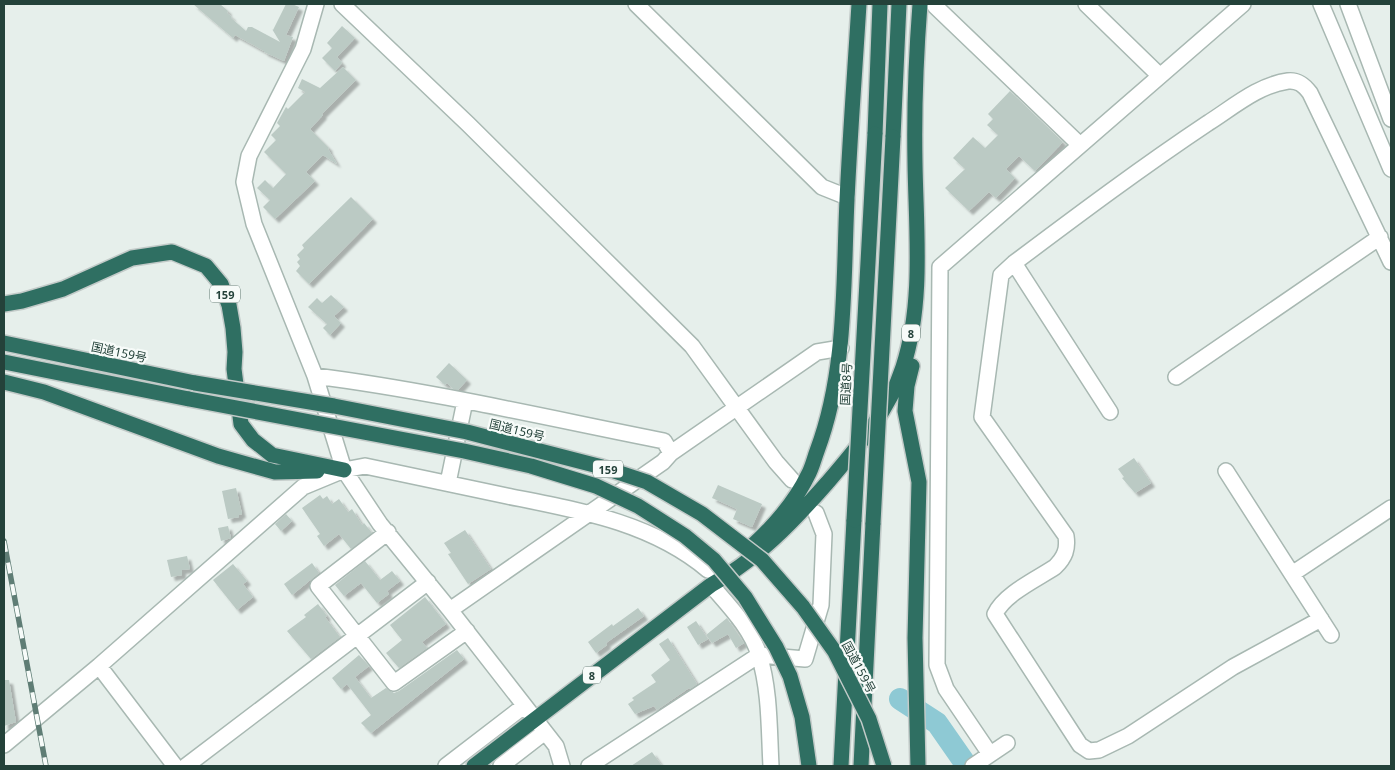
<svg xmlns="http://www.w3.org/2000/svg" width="1395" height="770" font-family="'Noto Sans','Noto Sans JP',sans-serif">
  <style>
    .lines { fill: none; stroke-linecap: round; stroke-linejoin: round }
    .river { stroke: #8ec9d4; stroke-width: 22 }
    .building { fill: #bbcac4; filter: url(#shadow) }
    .minor-casing { stroke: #a8b8b2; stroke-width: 18 }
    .highway-casing { stroke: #c2cac8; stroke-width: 18 }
    .minor { stroke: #fff; stroke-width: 15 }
    .highway { stroke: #2f6f62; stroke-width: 15 }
    .rail-casing { stroke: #5f7d75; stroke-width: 5.5 }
    .rail { stroke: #f7fbf9; stroke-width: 4; stroke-dasharray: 11; stroke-linecap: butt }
    .highway-bridge-casing { stroke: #c2cac8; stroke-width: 18; stroke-linecap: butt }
    .highway-bridge { stroke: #2f6f62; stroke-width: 15 }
    .labels { text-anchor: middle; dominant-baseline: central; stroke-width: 4.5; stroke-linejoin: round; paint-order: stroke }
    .shield { fill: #f7fbf9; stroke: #637a73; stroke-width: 1 }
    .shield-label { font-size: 11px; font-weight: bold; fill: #24423a }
    .street-label { font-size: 12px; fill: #24423a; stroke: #f7fbf9 }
  </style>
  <defs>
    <filter id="shadow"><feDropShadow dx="4" dy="4" stdDeviation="1" flood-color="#0004"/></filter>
  </defs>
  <rect width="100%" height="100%" fill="#e6efeb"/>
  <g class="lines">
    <path class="river" d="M900,699L937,723L967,766"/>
  </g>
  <path class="building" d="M193,4H220L228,11L227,13L232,17L231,18L246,31L248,27H252L280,42L272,29L273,30L286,4H292L299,7L286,35L293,37L284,61L264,52V51L235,35L233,38Z
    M342,26L355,38L337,57L342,63L335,71L322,58L332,48L327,43Z
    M343,67L356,80L322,114L323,115L310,129L329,148L328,149L337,164L323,155L306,172L315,181L275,219L263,207L270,200L257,188L265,180L273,188L286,174L264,152L276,140L271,135L280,126L277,123L286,107L288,109L305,92L298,88L302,79L320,88Z
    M1010,91L1063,142L1035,171L1019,156L1006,169L1015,178L996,198L989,192L969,211L945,188L965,169L953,158L973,137L985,148L998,135L987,125L993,119L988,114Z
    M351,197L373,219L309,284L296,271L300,266L297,262L300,259L297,255L304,248L302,245Z
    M331,295L344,307L334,316L341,323L330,335L323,328L327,324L308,307L317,298L322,303Z
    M449,363L467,380L458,390L453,389L447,383L445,385L436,377Z
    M1134,458L1151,483L1135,493L1122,478L1124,477L1118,469Z
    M718,485L762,504L752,527L733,519L737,509L712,498Z
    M236,488L242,514L239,515V517L228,519L222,491Z
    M320,495L323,499L327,496L332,504L339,499L348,512L352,509L362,525L364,523L372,533L351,549L339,534L324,546L317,536L320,534L302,508Z
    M286,514L292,521L281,531L275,524Z
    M228,526L231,538L221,541L218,528Z
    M465,530L491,569L468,584L448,554L451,553L444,543Z
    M187,556L190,569L182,570V575L171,577L167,560Z
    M365,561L380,580L392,571L400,581L387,591L389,594L377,603L361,583L344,596L335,585Z
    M312,563L319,573L292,595L284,584Z
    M233,564L247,581L243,584L253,597L237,610L213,580Z
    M425,597L446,624L422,642L427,648L399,668L386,653L402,640L390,625Z
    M318,604L327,616L325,617L340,637L311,659L287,631L306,617L304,615Z
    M638,608L644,616L606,643L607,645L596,653L588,642L612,624L613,626Z
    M727,618L744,643L736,648L728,634L712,643L706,635Z
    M696,621L708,639L698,645L687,627Z
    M668,638L697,684L690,689L689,688L657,710L654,706L635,714L628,704L634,700L632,698L656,682L651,675L670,660L659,644Z
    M457,650L464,659L371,733L361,723L371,715L347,684L341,689L332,678L359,655L369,666L355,677L371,698L386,688L394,693L399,691Z
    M4,680H9L16,722L4,726Z
    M652,752L662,766H631Z"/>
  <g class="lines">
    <defs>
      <path id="minor" d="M316,4L303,49L249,156L244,182L254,224L315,376L344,470L380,524L450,610L556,746L562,766
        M342,4L468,124L692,346L776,462L792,480
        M636,4L822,187L847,197
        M1086,4L1160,76
        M1321,4L1391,169
        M1348,4L1391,119
        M935,6L1080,145
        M1014,263L1110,412
        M315,376C432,391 548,418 664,441L671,453
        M1176,377L1380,237
        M1226,471L1331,635
        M448,483L465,401
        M388,532L318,586L394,683L467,631
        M1292,574L1391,508
        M711,585C729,606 751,628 759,655C770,690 769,730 771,766
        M450,610L663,462L671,453L817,352L841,348
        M1321,619L1233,667L1128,736L1099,750L1089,751L1080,745L995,614C1004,594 1037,579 1055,567C1065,557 1068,549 1066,536L982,417L1001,275L1014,263C1078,215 1142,167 1208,123C1232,108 1258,85 1288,81C1298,80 1304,85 1310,93L1391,262
        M99,666L175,766
        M4,745L99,666L303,487L344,470L365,466C412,476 459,486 507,496C577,510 651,522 708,570
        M990,754L946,689L937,665L940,267L1243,4
        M186,766L428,582
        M446,766L524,706
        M501,766L545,732
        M589,766L759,655L805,659L821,605L824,534L816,513
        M973,766L1007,743"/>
      <path id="highway" d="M875,134L880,4
        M893,137L899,4
        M4,304L22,301L63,289L132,258L172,252L206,266L221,284L229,305L233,328L235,352L234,369L241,424L253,440L272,455L344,470
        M4,343L195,383
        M4,362L189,399
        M912,366L907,386L905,411L919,482L915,638L918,766
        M4,382L44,392L218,456L275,472L317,471
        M752,546C774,526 795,502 808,475C812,468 814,459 817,451C847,371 843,284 847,200C850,135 855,69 859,4
        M474,766L711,585C757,559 792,523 827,483C857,448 889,411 903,367C924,302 916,230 915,163C914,111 916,56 920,4
        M841,766L854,520
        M861,766L873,523"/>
    </defs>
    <use href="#minor" class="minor-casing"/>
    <use href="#highway" class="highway-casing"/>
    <use href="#minor" class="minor"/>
    <use href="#highway" class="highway"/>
    <defs>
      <path id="rail" d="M4,541L46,766"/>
    </defs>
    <use href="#rail" class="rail-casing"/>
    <use href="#rail" class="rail"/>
    <defs>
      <path id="highway-bridge" d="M195,383L334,406L467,432L602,467L647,482L702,514L762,560L803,607L835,652L869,719L884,766
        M189,399L464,451L531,466L596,486L638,506L685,536L714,560L745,597L776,647L790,676L802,717L809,766
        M854,520L875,134
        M873,523L893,137"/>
    </defs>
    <use href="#highway-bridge" class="highway-bridge-casing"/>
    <use href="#highway-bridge" class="highway-bridge"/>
  </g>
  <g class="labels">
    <g class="shield">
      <rect x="210" y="285.5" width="30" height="17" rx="4"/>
      <rect x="902" y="324.5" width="18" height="17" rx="4"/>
      <rect x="593" y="460.5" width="30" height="17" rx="4"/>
      <rect x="583" y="666.5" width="18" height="17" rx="4"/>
    </g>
    <g class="shield-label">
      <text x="225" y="294">159</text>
      <text x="911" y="333">8</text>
      <text x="608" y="469">159</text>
      <text x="592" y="675">8</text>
    </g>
    <g class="street-label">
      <text transform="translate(119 352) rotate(12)">国道159号</text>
      <text transform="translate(846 384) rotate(-87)">国道8号</text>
      <text transform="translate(517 430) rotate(14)">国道159号</text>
      <text transform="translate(859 667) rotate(62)">国道159号</text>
    </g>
  </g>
  <rect width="1395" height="770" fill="none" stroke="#24423a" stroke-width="10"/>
</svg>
